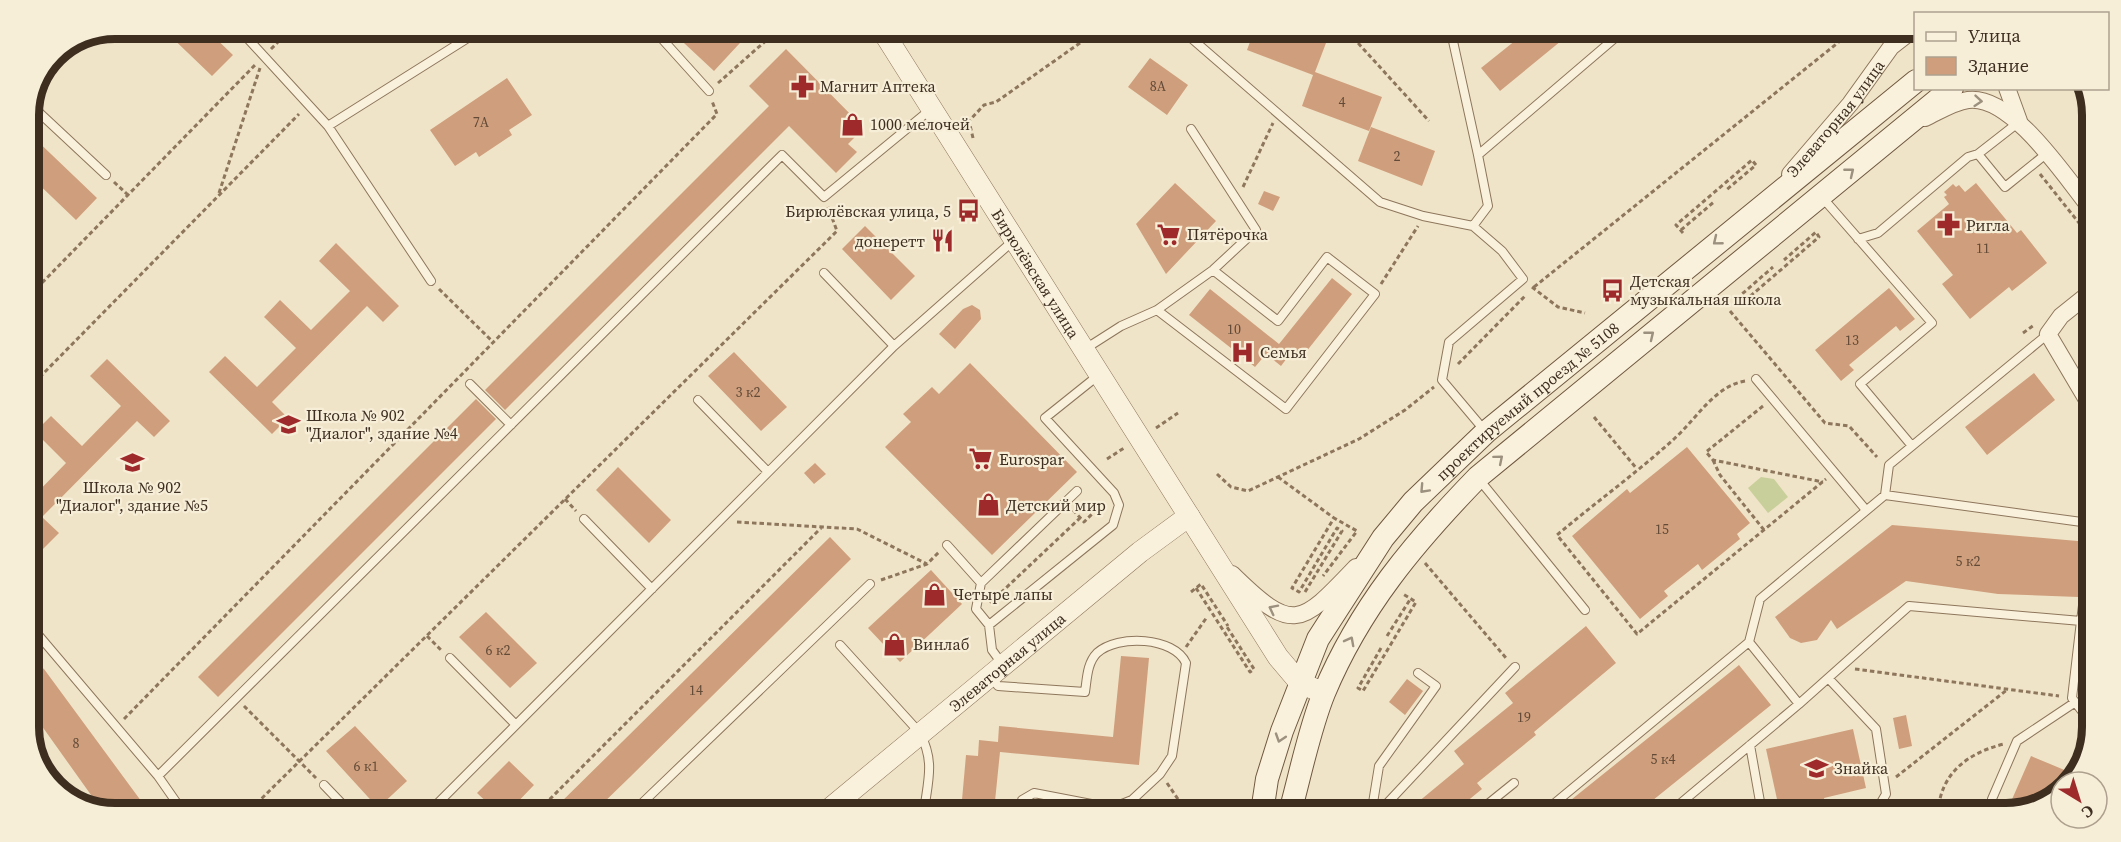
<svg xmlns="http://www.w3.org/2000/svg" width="2121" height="842" font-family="'Source Serif 4',serif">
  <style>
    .green { fill: #c9cf9b }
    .building { fill: #cf9f7d }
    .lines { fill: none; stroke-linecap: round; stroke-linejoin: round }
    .service-casing { stroke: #8d765c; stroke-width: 10 }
    .minor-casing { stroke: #8d765c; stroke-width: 18 }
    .tertiary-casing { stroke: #8d765c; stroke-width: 22 }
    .secondary-casing { stroke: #6f573f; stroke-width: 24 }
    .path { stroke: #8d765c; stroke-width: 3; stroke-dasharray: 4.5 3; stroke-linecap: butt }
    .service { stroke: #faf1dc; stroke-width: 8 }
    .minor { stroke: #faf1dc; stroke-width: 16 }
    .tertiary { stroke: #faf1dc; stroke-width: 21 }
    .secondary { stroke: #faf1dc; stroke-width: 22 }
    .oneway { stroke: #9c907e }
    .labels { text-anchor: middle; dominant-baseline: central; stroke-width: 4.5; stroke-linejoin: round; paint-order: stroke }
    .number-label { font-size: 14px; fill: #624a37 }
    .poi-label { font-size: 16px; fill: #3d2e20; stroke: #f7eed8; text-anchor: start }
    .street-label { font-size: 16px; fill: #3d2e20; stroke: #f7eed8 }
    .rim { fill: none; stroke: #3d2e20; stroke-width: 8 }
  </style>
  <rect width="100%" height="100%" fill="#f0e4c8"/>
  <path class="green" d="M1761,477L1774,479L1788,497L1768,513L1748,488Z"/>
  <path class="building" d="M163,29H206L233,55L212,76Z
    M670,30H752L714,71Z
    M1254,31H1294L1326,43L1315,72L1382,97L1369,131L1302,106L1313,75L1247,50Z
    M1526,32H1572L1500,91L1481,68Z
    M786,49L864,128L848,144L857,152L836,173L789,126L505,410L485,390L769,106L749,86Z
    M1150,58L1188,85L1167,115L1128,87Z
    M507,78L532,115L509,130L512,135L479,157L476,152L455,166L430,130Z
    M1371,127L1435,151L1422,186L1358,161Z
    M29,133L97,198L76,220L29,175Z
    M1175,183L1216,221L1166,274L1136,224Z
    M1976,183L2017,233L2021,230L2047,263L2012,291L2009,287L1970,319L1942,284L1953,275L1917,231L1949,204L1944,197L1947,195L1944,192L1953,184L1956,187L1959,185L1965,192Z
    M1264,191L1280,197L1273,211L1258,204Z
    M865,226L915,276L891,300L842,249Z
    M336,243L399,306L383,322L367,306L272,402L288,418L272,434L209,372L225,356L257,387L296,348L264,317L280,300L311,330L350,291L319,261Z
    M1332,278L1352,294L1302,357L1293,350L1281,366L1266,354L1255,367L1189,315L1210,289L1279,344Z
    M1889,288L1915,319L1900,331L1896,326L1849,365L1854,370L1841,381L1815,350Z
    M972,305L980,310L981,319L955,349L939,334L963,309Z
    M734,352L787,407L761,431L708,376Z
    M107,359L170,421L154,437L137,421L42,517L59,533L43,549L29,535V501L66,463L35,432L51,416L82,446L121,406L90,376Z
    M970,363L1077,472L992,555L885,447L911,422L903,414L932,387L939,394Z
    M2034,373L2055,400L1987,455L1965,427Z
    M476,399L496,419L218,697L198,677Z
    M1687,447L1750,523L1737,534L1740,539L1702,570L1698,564L1664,591L1668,596L1640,619L1572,536L1627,489L1630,493Z
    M815,463L826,474L814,484L804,473Z
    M618,467L671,520L649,543L596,490Z
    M1892,525L2089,542V594L2082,592L2078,597L1998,594L1906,581L1837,629L1831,620L1817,640L1801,643L1790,638L1775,617Z
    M830,537L851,559L630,777L596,810H553Z
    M931,570L962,604L900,662L868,628Z
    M486,612L537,663L510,688L459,637Z
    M1586,626L1616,663L1534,732L1536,735L1477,783L1482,789L1454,812H1406L1464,764L1454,751L1513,703L1505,693Z
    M1121,656L1149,658L1139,765L1000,752L994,811H961L966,755L978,756L979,740L998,742L999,726L1113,737Z
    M29,659L44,669L147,809H101L29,708Z
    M1739,665L1771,705L1637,813L1556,812Z
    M1407,679L1423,691L1405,715L1389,702Z
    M1906,715L1912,746L1899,749L1893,718Z
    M355,726L407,781L378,808L326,751Z
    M1853,729L1866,788L1824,798L1827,813H1780L1766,749Z
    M2031,756L2074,774L2068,782H2061L2058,796L2006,813Z
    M509,761L534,785L510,810H495L477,793Z"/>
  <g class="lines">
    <defs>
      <path id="service" d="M239,29L328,126L431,281
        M654,30L709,91
        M1183,31L1380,202L1423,216L1473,226
        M1451,32L1478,155
        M31,105L106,175
        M328,126L482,29
        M1978,154L2005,187L2046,154
        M1821,196L1932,323L1860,384L1912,446
        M1858,239L1878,233L1968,157L1978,154L2019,122
        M824,273L894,346
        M1157,310L1286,409L1375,294L1327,257L1278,321L1213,270
        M1085,349L1121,326L1157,310L1213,270L1256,230L1191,129
        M1756,379L1866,510
        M470,384L511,425
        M698,400L768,472
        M1485,431L1442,380L1449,342L1523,279L1502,251L1473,226L1488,206L1478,155L1622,32
        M1478,478L1585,610
        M1885,495L2089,523
        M584,519L652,589
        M2088,522L2090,507
        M947,545L981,583L976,609L989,625L992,650L1003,665
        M981,583L1077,491
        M2081,621L2084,598
        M29,624L158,776L181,809
        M989,625L1113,525L1119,505L1114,493L1045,418L1100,374
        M1749,642L1799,704L1909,606L2081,621L2072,698L2088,719
        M840,645L920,733C935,762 928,780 924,811
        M450,658L516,725
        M990,676L998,686L1085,692C1087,679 1087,663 1097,653C1118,634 1174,637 1186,663L1172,756L1160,774L1132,800L1112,808L1034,793L1022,800L1021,811
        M1829,679L1876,729L1886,794L1875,813
        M1750,745L1762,813
        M43,771L53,784
        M158,776L782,155L824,197L931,109
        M324,785L347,809
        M431,810L894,346L1013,241
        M635,810L870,584
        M1375,812L1372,809L1379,766L1436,686L1418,673
        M1379,812L1515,667
        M1478,812L1514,783
        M1544,812L1749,642L1760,599L1885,495L1889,465L2048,334
        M1669,813L1799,704
        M2000,813L1992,799L2017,741L2074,703"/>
      <g id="minor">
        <path d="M2007,88L2019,121"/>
        <path d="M1925,118C1938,112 1953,102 1968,100C2012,94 2066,178 2092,210"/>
        <path id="s1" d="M1790,174L1850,104L1891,47L1909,33"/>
        <path d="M2090,405L2048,334L2061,316L2091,292"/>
        <path d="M1232,574C1293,634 1300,626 1356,567"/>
      </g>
      <g id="tertiary">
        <path id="s2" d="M882,30L1278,657L1300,683L1324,693"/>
        <path id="s3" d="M827,811L1140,552L1189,516"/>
      </g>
      <g id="secondary">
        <path id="s4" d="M1262,812L1267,779L1282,731L1318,639L1383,538L1413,502L1486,432L1916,81"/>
        <path d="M1290,812C1301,772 1309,730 1324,693C1360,607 1414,543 1478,477L1952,88"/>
      </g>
    </defs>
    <use href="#service" class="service-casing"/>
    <use href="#minor" class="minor-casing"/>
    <use href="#tertiary" class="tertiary-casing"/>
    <use href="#secondary" class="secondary-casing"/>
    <path class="path" d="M1348,32L1429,121
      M271,49L291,29
      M718,83L778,30
      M973,138L969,121L984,105L996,102L1097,31
      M2040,174L2091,238
      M114,182L128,195
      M1243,187L1273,123
      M219,193L260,68
      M1681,230L1715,201
      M1683,233L1676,225L1752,160L1756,165L1725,191
      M1381,284L1418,226
      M1532,287L1558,307L1585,313
      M1534,287L1850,33
      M439,289L493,342
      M1747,299L1742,294L1773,267
      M1748,302L1747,299L1819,237L1816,232L1784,260
      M1730,311L1825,423L1849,426L1877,457
      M29,317L36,289L256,64
      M2023,333L2034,325
      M1458,364L1525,296
      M1745,381C1715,386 1697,418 1675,438C1638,472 1596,502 1557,535L1637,634L1826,479
      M29,388L299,114
      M1763,406L1706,452L1713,460L1823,482
      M1594,417L1637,469
      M2085,420L2090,428
      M1156,428L1178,413
      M1107,459L1124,448
      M1713,460L1720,475L1764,530
      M1217,474L1231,487L1248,491L1359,439L1405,410L1434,387
      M1278,477L1334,518
      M565,499L576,511
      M1073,510L1084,522L1104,502
      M737,522L857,529L927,564
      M1425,563L1506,658
      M881,580L927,564L939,552
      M1196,588L1250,672L1254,669L1227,627
      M1191,592L1201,584L1228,626
      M1305,592L1342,531L1337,528L1299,592L1292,588L1334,518L1357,531L1323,576
      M990,603L1080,518
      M427,636L442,651
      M1387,636L1411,598
      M1186,647L1207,617
      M1381,648L1358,688L1363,691L1416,602L1403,594
      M1855,669L2059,696
      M244,706L316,778
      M124,719L717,114L712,101
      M1896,777L2008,689
      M1167,783L1186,811
      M251,809L837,231L828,207
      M539,810L822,527
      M1938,813C1940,774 1967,753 2004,744"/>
    <use href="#service" class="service"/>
    <use href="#minor" class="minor"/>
    <use href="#tertiary" class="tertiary"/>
    <use href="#secondary" class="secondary"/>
  </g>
  <defs><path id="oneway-chevron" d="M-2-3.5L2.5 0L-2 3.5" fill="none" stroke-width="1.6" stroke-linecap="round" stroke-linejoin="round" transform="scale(1.5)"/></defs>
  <g class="oneway">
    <use href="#oneway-chevron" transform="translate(1978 101) rotate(5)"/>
    <use href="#oneway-chevron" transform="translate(1850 172) rotate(-39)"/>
    <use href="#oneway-chevron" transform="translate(1717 241) rotate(141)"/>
    <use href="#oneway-chevron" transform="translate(1650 335) rotate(-39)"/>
    <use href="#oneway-chevron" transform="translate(1499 459) rotate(-40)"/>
    <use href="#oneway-chevron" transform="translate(1424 489) rotate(133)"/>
    <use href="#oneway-chevron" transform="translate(1273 609) rotate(-153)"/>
    <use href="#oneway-chevron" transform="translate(1350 641) rotate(-62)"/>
    <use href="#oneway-chevron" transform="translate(1280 738) rotate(108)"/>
  </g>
  <defs>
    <symbol id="pharmacy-bare" viewBox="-9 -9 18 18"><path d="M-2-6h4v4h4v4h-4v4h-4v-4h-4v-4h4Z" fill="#9e2a2b" stroke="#f7eed8" stroke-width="2.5" paint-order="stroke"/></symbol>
    <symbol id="shop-bare" viewBox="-9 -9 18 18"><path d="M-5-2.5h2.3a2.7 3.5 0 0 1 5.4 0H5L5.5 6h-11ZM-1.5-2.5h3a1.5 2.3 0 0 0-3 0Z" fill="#9e2a2b" stroke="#f7eed8" stroke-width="2.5" paint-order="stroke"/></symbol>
    <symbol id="bus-bare" viewBox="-9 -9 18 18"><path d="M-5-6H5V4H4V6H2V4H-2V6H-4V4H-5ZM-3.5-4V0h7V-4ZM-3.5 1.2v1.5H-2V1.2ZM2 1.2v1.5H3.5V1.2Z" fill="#9e2a2b" stroke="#f7eed8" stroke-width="2.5" paint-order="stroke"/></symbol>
    <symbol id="supermarket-bare" viewBox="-9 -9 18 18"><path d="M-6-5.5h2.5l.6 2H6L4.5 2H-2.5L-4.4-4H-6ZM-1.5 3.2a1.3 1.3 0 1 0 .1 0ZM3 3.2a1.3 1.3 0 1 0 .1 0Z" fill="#9e2a2b" stroke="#f7eed8" stroke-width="2.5" paint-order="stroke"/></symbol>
    <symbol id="restaurant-bare" viewBox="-9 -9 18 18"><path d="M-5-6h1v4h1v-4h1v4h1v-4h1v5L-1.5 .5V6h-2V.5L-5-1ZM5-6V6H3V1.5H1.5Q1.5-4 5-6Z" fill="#9e2a2b" stroke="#f7eed8" stroke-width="2.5" paint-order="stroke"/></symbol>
    <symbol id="hospital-bare" viewBox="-9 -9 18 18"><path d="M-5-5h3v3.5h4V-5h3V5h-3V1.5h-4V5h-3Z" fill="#9e2a2b" stroke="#f7eed8" stroke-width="2.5" paint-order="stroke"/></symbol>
    <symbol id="school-bare" viewBox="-9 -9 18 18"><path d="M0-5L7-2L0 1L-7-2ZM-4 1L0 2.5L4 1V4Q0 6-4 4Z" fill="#9e2a2b" stroke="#f7eed8" stroke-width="2.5" paint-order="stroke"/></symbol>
  </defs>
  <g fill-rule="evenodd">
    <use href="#pharmacy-bare" x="786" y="70" width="33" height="33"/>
    <use href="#shop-bare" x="836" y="108" width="33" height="33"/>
    <use href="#bus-bare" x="952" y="194" width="33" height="33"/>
    <use href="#pharmacy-bare" x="1932" y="208" width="33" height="33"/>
    <use href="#supermarket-bare" x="1152" y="218" width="33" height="33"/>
    <use href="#restaurant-bare" x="926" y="224" width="33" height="33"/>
    <use href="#bus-bare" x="1596" y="274" width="33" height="33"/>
    <use href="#hospital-bare" x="1226" y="336" width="33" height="33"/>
    <use href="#school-bare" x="272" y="408" width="33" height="33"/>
    <use href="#supermarket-bare" x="964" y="442" width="33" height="33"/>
    <use href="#school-bare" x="116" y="446" width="33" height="33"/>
    <use href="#shop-bare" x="972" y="488" width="33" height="33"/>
    <use href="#shop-bare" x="918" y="578" width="33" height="33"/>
    <use href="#shop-bare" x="878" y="628" width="33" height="33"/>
    <use href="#school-bare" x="1800" y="752" width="33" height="33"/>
  </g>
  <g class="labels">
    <g class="number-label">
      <text x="1158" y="86">8А</text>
      <text x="1342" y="102">4</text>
      <text x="481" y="122">7А</text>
      <text x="1397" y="156">2</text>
      <text x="1983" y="248">11</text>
      <text x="1234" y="329">10</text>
      <text x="1852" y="340">13</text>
      <text x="748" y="392">3 к2</text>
      <text x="1662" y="529">15</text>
      <text x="1968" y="561">5 к2</text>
      <text x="498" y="650">6 к2</text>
      <text x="696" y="690">14</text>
      <text x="1524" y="717">19</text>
      <text x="76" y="743">8</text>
      <text x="1663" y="759">5 к4</text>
      <text x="366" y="766">6 к1</text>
    </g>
    <g class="poi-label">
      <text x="820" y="86">Магнит Аптека</text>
      <text x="870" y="124">1000 мелочей</text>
      <text x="951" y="211" text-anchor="end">Бирюлёвская улица, 5</text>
      <text x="1966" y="225">Ригла</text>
      <text x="1187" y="234">Пятёрочка</text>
      <text x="925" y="241" text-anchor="end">донеретт</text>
      <text x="1630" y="281">Детская<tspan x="1630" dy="18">музыкальная школа</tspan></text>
      <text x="1260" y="352">Семья</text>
      <text x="306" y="415">Школа № 902<tspan x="306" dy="18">"Диалог", здание №4</tspan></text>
      <text x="999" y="459">Eurospar</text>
      <text x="132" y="487" text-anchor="middle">Школа № 902<tspan x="132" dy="18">"Диалог", здание №5</tspan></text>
      <text x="1006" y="505">Детский мир</text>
      <text x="953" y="594">Четыре лапы</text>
      <text x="913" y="644">Винлаб</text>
      <text x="1834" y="768">Знайка</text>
    </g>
    <g class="street-label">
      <text stroke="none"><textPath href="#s1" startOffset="72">Элеваторная улица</textPath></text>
      <text stroke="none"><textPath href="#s2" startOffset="288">Бирюлёвская улица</textPath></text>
      <text stroke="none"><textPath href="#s4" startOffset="502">проектируемый проезд № 5108</textPath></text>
      <text stroke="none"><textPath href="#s3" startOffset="234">Элеваторная улица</textPath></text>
    </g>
  </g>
  <path d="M0 0H2121V842H0ZM115 39H2006A76 76 0 0 1 2082 115V727A76 76 0 0 1 2006 803H115A76 76 0 0 1 39 727V115A76 76 0 0 1 115 39Z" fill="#f7eed8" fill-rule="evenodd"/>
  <path class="rim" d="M115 39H2006A76 76 0 0 1 2082 115V727A76 76 0 0 1 2006 803H115A76 76 0 0 1 39 727V115A76 76 0 0 1 115 39Z"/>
  <rect x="1914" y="12" width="195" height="78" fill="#f7eed8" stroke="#ada18e" stroke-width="1.5"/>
  <rect x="1926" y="32" width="30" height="9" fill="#faf1dc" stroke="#ada18e" stroke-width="1.5"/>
  <text x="1968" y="42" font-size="18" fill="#3d2e20">Улица</text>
  <rect x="1926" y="57" width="30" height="18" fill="#cf9f7d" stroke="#ada18e" stroke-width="1.5"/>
  <text x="1968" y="72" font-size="18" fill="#3d2e20">Здание</text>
  <g transform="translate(2079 800) rotate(142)"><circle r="28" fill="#f7eed8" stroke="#ada18e" stroke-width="1.5"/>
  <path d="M0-4.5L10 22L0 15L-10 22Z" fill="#9e2a2b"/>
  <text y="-9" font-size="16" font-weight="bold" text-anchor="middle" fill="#3d2e20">С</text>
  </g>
</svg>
